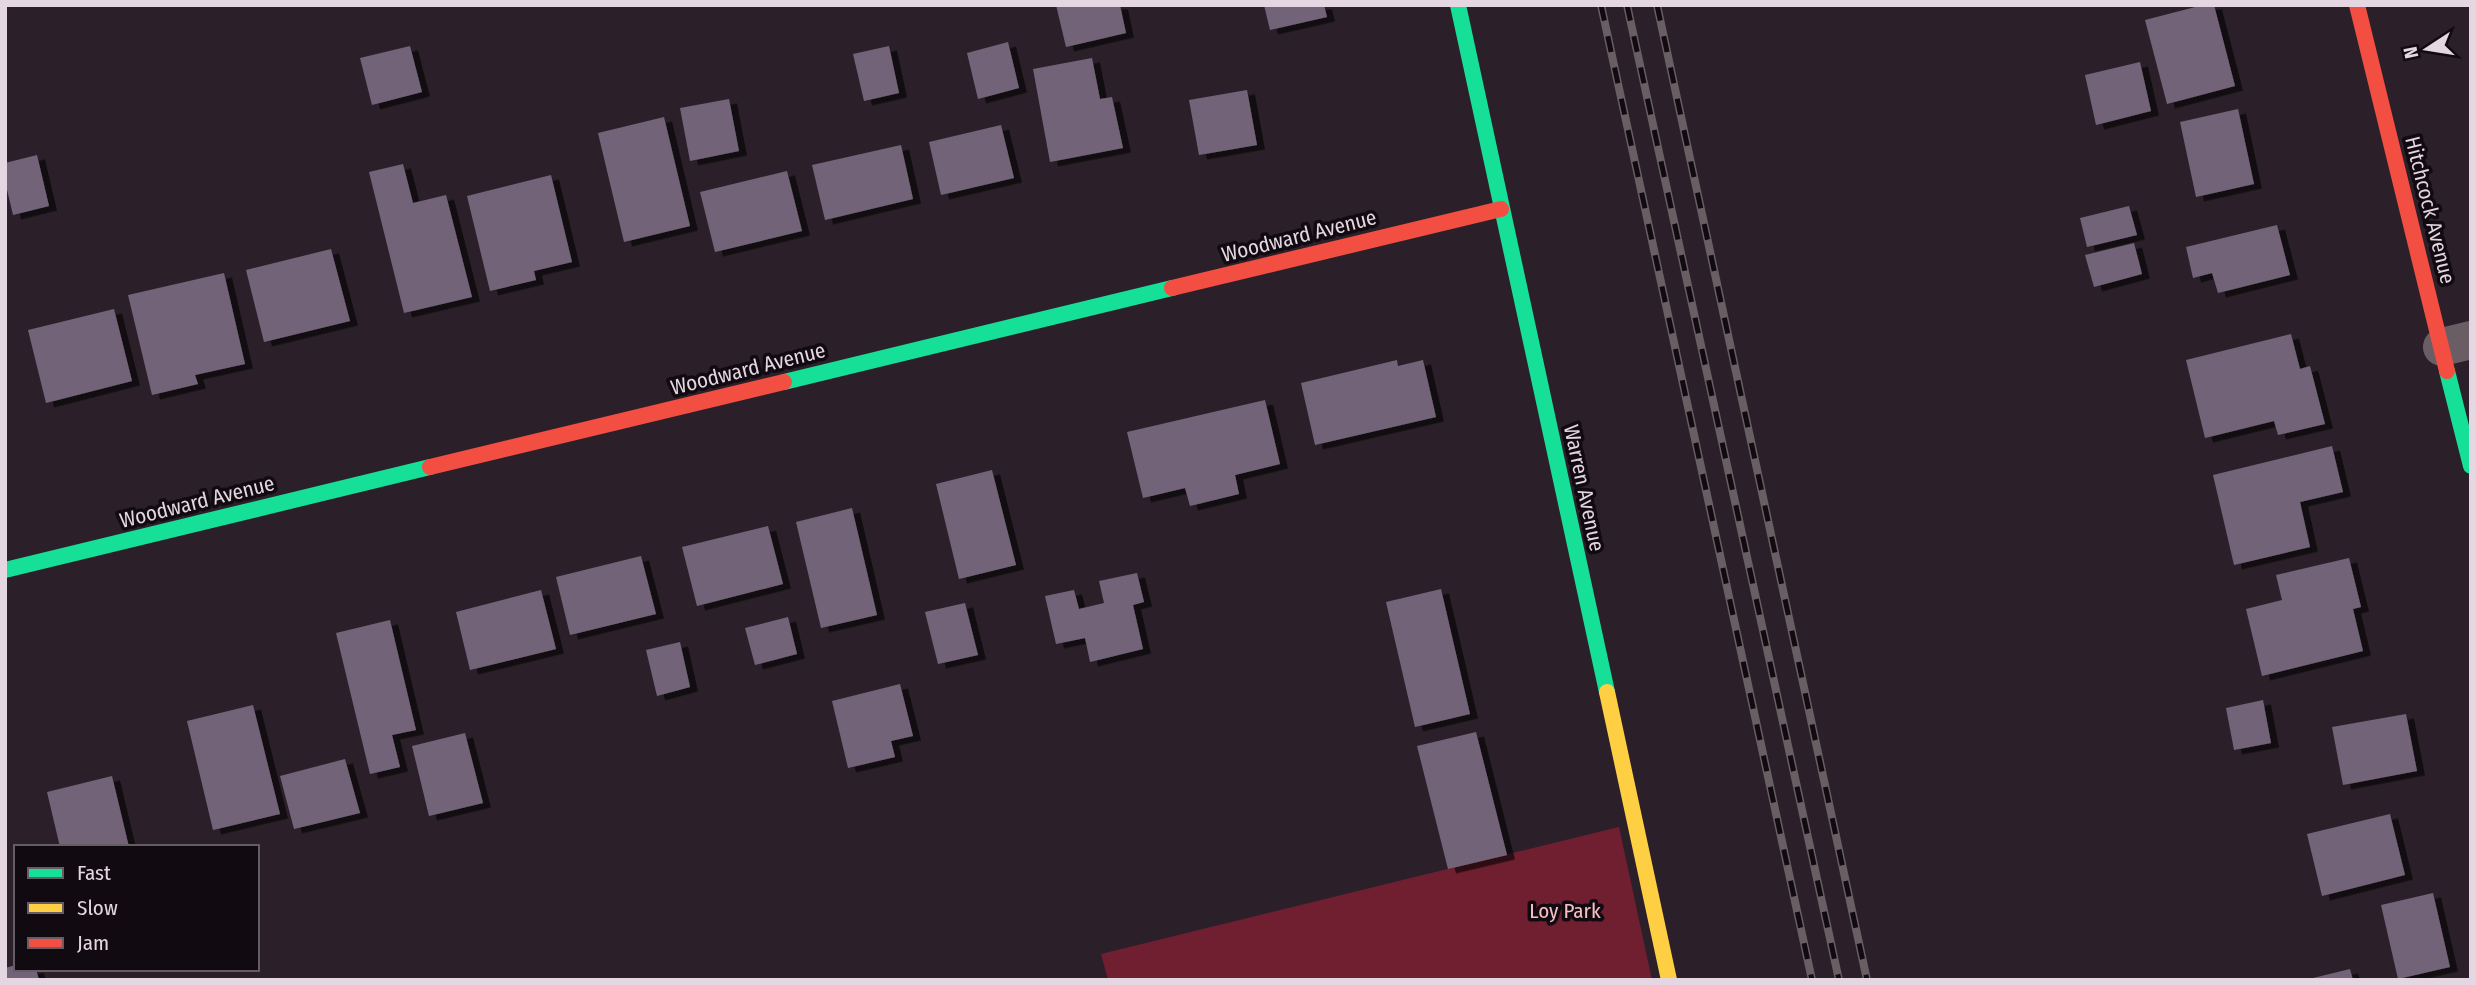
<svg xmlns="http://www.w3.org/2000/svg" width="2476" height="985" font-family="'Fira Sans Condensed',sans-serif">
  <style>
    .green { fill: #701f30 }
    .building { fill: #726478; filter: url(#shadow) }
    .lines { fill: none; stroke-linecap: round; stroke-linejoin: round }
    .street { stroke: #6b5d64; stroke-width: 38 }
    .fast { stroke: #16e098; stroke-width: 16 }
    .slow { stroke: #ffcf43; stroke-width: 16 }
    .jam { stroke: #f24e42; stroke-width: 16 }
    .rail-casing { stroke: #685e64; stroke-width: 8 }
    .rail { stroke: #120a11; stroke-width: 5; stroke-dasharray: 16; stroke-linecap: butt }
    .labels { text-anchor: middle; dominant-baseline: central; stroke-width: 7; stroke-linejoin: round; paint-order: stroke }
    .street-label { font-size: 21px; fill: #e4d7e1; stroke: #120a11 }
    .park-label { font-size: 21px; fill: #f7c0c3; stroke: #120a11 }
  </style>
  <defs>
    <filter id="shadow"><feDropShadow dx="8" dy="4.5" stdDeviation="0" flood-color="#0009"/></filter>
  </defs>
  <rect width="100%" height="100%" fill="#2b2029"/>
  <path class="green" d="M1619,827L1652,980H1108L1101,954Z"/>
  <path class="building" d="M1056,5H1120L1126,33L1066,47Z
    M1264,5H1324L1327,17L1270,30Z
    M2203,5H2214L2235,86L2167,104L2145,20Z
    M1008,42L1019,88L978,99L967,53Z
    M410,46L422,92L372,105L360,58Z
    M889,46L899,93L864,101L853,54Z
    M1092,58L1100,99L1112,97L1123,148L1050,162L1033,69Z
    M2140,62L2151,111L2096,125L2085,75Z
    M1247,90L1257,145L1199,155L1189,100Z
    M729,99L739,151L690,161L680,108Z
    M2238,109L2254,184L2196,197L2180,122Z
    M664,117L690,226L624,242L598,133Z
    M1001,125L1014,178L941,195L929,142Z
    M901,145L913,199L825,220L812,165Z
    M37,155L49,206L13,215L5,181V163Z
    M403,164L413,203L446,195L472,297L404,313L369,172Z
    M787,171L802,231L715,252L700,192Z
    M551,175L572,262L534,271L536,280L490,291L467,196Z
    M2129,206L2137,235L2087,247L2080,218Z
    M2277,225L2290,275L2218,293L2212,273L2193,278L2186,247Z
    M2134,243L2142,274L2094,287L2085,255Z
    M331,249L350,321L264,342L246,270Z
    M224,273L245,364L195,375L198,384L152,395L128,295Z
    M114,309L132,381L46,403L28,330Z
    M2291,334L2300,369L2310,366L2325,424L2278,435L2274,421L2205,438L2186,360Z
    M1397,360L1398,366L1423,360L1436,417L1315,445L1301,383Z
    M1265,400L1280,464L1235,475L1239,494L1190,506L1185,488L1143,498L1127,432Z
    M2332,446L2343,492L2300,502L2310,547L2234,565L2213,475Z
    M992,470L1016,565L959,579L936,484Z
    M852,508L877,615L821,628L796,522Z
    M768,526L783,584L697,606L682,547Z
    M641,556L656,614L570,635L556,577Z
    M2349,558L2361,607L2353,609L2363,651L2262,676L2246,609L2282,600L2276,575Z
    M1137,573L1144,602L1133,605L1143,649L1090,662L1085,638L1056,644L1045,596L1074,590L1079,609L1104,603L1099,581Z
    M1441,589L1470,714L1415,727L1386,602Z
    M541,590L556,649L470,670L456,612Z
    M965,603L978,655L938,664L925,612Z
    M788,617L797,654L755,665L745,628Z
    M390,620L416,730L392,735L400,767L370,774L336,633Z
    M680,642L690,687L657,696L646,650Z
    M900,684L913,736L891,741L895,757L848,768L832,701Z
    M2263,700L2271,743L2234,750L2226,708Z
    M253,705L280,814L213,830L187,721Z
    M2406,714L2417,771L2343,785L2332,727Z
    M1476,732L1507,855L1448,869L1417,746Z
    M465,733L483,803L429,816L412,746Z
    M345,759L360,813L294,829L280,776Z
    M112,776L129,847H60L47,792Z
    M2390,814L2405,875L2322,896L2307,834Z
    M2433,893L2450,967L2398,979L2381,905Z
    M16,965V969H36L39,980H5V968Z
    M2350,969L2353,980H2310L2309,979Z"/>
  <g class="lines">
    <path class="street" d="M2442,347L2471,340"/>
    <path class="fast" d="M1458,5L1607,692
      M2447,371L2471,466
      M784,382L1172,288
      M5,570L430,467"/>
    <path class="slow" d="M1607,692L1669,980"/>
    <path class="jam" d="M2357,5L2447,371
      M1172,288L1501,209
      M430,467L784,382"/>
    <defs>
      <path id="rail" d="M1601,5L1812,980
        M1627,5L1839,980
        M1657,5L1867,980"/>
    </defs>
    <use href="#rail" class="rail-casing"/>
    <use href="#rail" class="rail"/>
  </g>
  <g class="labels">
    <g class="street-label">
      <text transform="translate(2430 210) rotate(76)">Hitchcock Avenue</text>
      <text transform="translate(1299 236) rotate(-14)">Woodward Avenue</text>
      <text transform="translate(748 369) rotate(-14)">Woodward Avenue</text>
      <text transform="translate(1584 488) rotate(78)">Warren Avenue</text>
      <text transform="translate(197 502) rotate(-14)">Woodward Avenue</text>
    </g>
    <g class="park-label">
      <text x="1565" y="911">Loy Park</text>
    </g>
  </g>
  <rect width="2476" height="985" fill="none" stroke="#e4d7e1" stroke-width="14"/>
  <rect x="14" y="845" width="245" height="126" fill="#120a11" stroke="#665c64" stroke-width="2"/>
  <rect x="28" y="868" width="35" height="10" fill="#16e098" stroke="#665c64" stroke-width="2"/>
  <text x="77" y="880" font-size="21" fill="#e4d7e1">Fast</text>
  <rect x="28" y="903" width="35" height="10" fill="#ffcf43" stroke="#665c64" stroke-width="2"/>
  <text x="77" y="915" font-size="21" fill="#e4d7e1">Slow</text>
  <rect x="28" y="938" width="35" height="10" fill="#f24e42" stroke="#665c64" stroke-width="2"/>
  <text x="77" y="950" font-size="21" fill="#e4d7e1">Jam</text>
  <g transform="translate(2427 49) rotate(258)" stroke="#120a11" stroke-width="5" paint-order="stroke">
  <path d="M0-5L12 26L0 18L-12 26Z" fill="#e4d7e1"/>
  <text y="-10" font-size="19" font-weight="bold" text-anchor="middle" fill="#e4d7e1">N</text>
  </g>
</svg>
